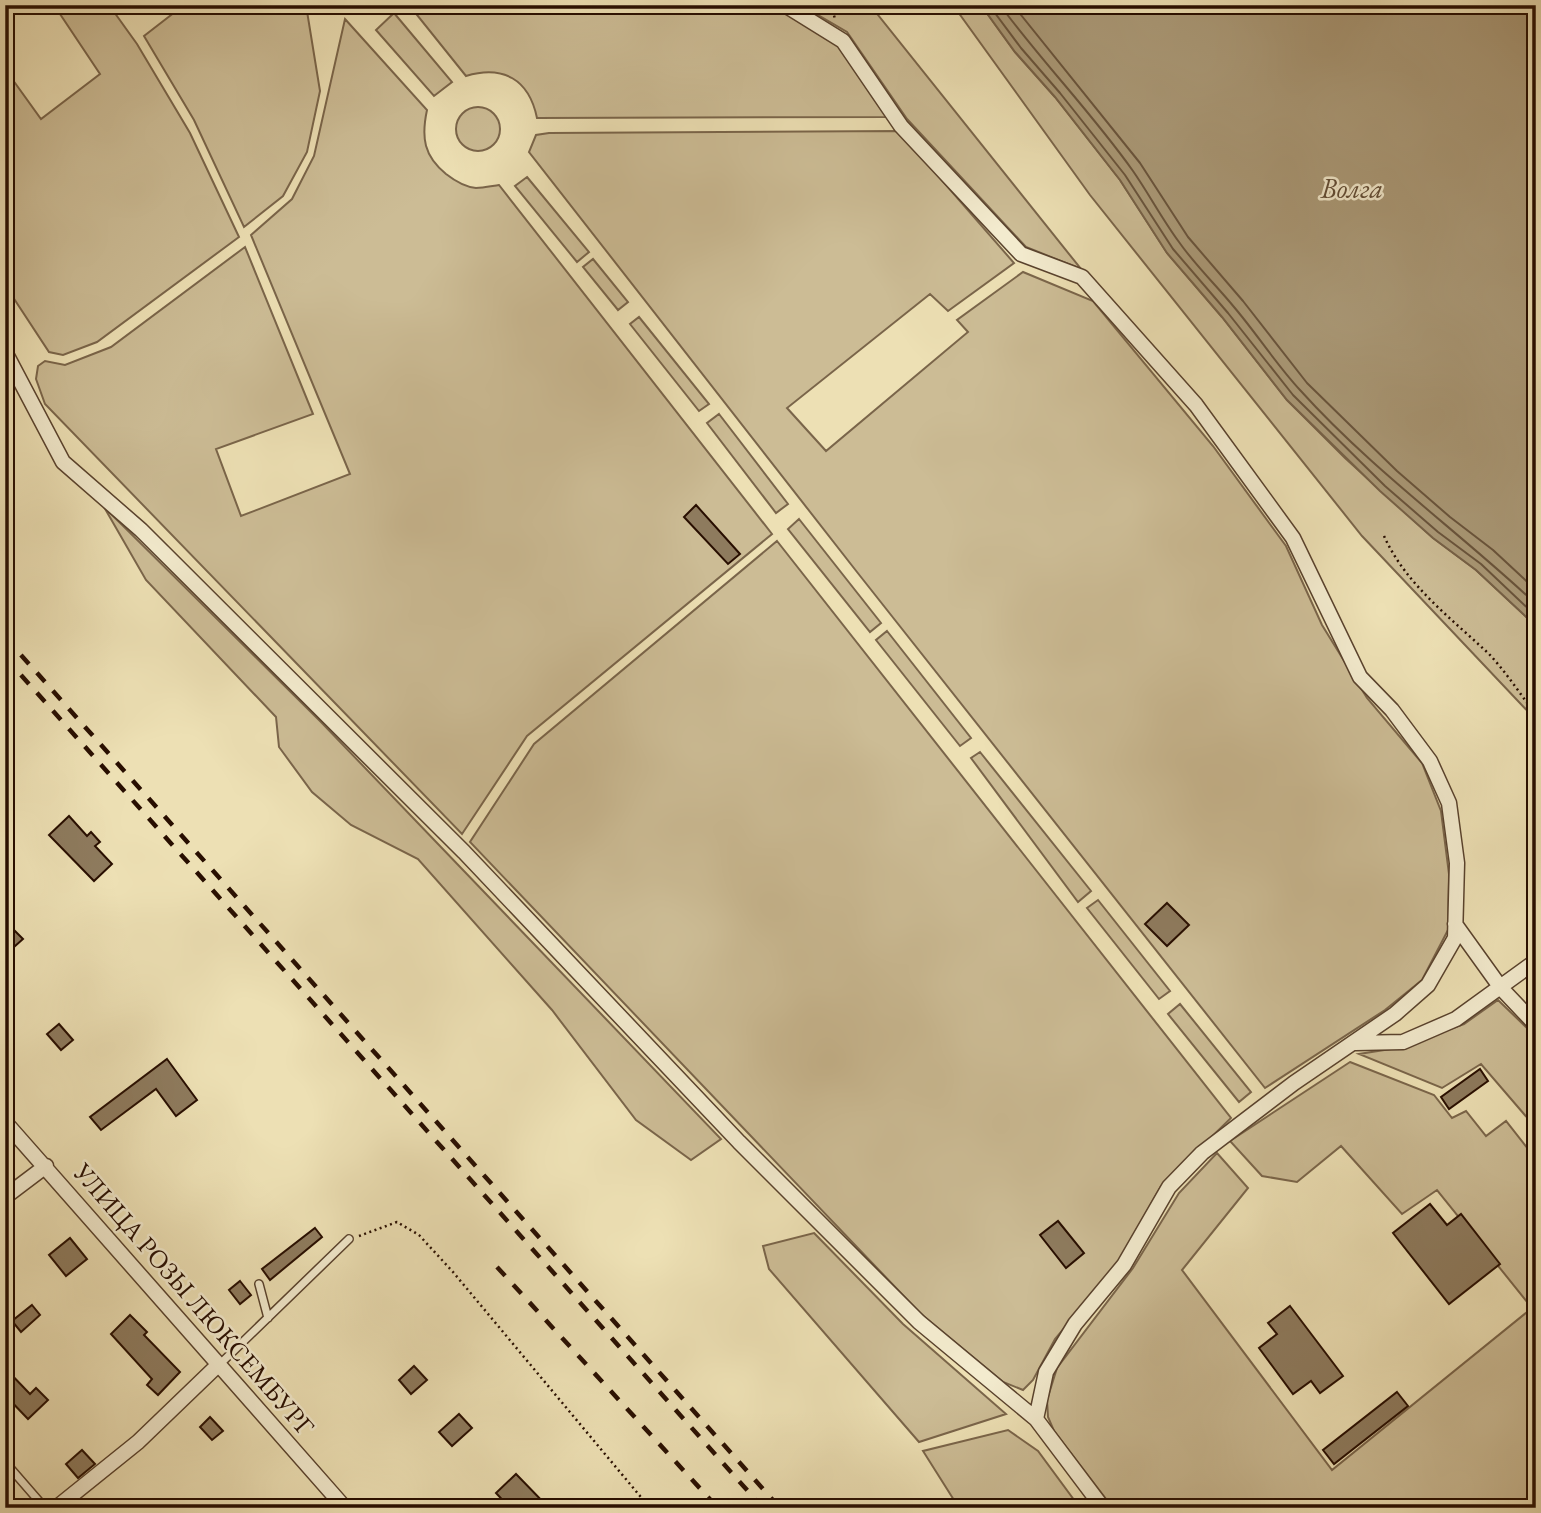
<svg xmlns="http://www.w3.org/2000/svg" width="1541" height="1513" font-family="'EB Garamond',serif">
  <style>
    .green { fill: #ccbc95; stroke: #7a654a; stroke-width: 2 }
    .water { fill: #a97; stroke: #766147; stroke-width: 2 }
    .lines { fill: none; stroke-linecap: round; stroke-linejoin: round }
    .shore { stroke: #69543c; stroke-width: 2 }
    .building { fill: #8e7b5e; stroke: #280e00; stroke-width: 2 }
    .service-casing { stroke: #59422d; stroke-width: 10 }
    .minor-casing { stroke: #59422d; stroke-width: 17 }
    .path { stroke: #280e00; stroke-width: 2.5; stroke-dasharray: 2 3.5; stroke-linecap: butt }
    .service { stroke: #f3ebce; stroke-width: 7 }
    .minor { stroke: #f3ebce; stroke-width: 14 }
    .rail { stroke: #280e00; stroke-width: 4.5; stroke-dasharray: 12 12; stroke-linecap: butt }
    .labels { text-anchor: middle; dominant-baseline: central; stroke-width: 5; stroke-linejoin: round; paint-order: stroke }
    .street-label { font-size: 26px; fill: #280e00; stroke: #f3ebce }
    .water-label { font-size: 28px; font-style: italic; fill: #624d36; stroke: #f3ebce }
  </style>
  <rect width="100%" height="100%" fill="#ede0b4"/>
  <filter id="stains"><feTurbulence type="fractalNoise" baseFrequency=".00286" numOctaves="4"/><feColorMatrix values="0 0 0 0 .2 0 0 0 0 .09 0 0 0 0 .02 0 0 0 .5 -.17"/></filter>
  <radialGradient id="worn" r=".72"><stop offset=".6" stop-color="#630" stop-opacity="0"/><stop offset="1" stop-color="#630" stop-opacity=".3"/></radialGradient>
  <path class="green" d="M54,5H109L137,44L190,133L239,237L97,342L63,355L49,352L5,285V69L41,119L100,74Z
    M184,5H306L320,91L307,152L283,196L244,227L194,120L144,36Z
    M409,5H501L506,12L516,5H774L837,43L888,117L537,118C529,79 503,65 466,76Z
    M801,5H870L1081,269L1026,247L907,119L847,32Z
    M953,5H981L1015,52L1055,97L1120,180L1167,253L1222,317L1287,400L1345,458L1433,538L1476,570L1536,626V720L1362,536L1090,195Z
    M394,13L452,82L434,96L376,30Z
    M345,19L427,110C421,138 424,156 446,174C455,181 465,187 476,188C483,188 492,186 499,185L772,534L527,736L462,834L45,404L36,379L38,366L45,361L65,365L111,347L245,247L313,414L216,449L241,516L350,474L251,235L292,199L314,156Z
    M456 129a22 22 0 1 1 44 0a22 22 0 1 1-44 0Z
    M899,131L1014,263L948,311L930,294L787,408L826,451L968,332L957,320L1023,272L1093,301L1213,446L1286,546L1322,625L1367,698L1422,763L1441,811L1449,874L1448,930L1422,980L1385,1010L1265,1088L857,572L529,152L536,135L549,133Z
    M527,177L589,252L577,262L515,186Z
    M593,259L628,302L618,310L583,267Z
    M639,317L709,404L699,411L630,324Z
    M719,414L788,504L776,513L707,423Z
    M104,507L321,722L721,1139L691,1160L636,1120L552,1010L418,859L351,825L312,792L279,747L276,717L146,580Z
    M799,519L881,623L870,632L788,529Z
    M777,541L1231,1118L1161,1186L1115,1268L1055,1339L1033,1380L1023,1390L1003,1382L920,1313L470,842L534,744Z
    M887,631L971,738L960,746L876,640Z
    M980,752L1091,891L1078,902L971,758Z
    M1098,900L1170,991L1159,999L1087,908Z
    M1498,1000L1529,1030L1536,1034V1128L1481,1064L1442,1088L1359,1054L1397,1048L1464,1024Z
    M1180,1004L1251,1092L1239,1102L1168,1014Z
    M1350,1062L1434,1095L1452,1118L1466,1111L1486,1136L1506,1121L1536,1159V1508H1113L1054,1431L1048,1417L1047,1400L1057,1368L1133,1268L1179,1193L1217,1153L1248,1188L1182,1270L1332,1470L1532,1308L1437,1190L1402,1214L1341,1146L1297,1182L1262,1176L1230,1141Z
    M814,1233L903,1324L1006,1414L919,1442L769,1269L763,1246Z
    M1008,1430L1038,1451L1080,1508H959L923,1451Z"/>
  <path class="water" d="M981,5H1536V626L1476,570L1433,538L1380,491L1287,400L1222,317L1167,253L1120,180L1055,97L1015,52Z"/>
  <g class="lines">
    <path class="shore" d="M989,5L1021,48L1060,93L1125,175L1173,249L1228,313L1293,395L1385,486L1438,532L1481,564L1536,616
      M1000,5C1042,62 1092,113 1133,171C1149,194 1162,219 1179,242C1195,265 1216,285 1234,307C1257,334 1276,364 1300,390C1372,470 1458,531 1536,604
      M1013,5L1140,163L1188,237L1243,301L1307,383L1397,471L1450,517L1493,550L1536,590"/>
  </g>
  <path class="building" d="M696,505L740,554L728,564L684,517Z
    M69,816L87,836L91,832L100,842L95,846L112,864L94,881L49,835Z
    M1167,903L1189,925L1167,946L1145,924Z
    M5,921L23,939L5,955Z
    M59,1024L73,1040L61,1050L47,1034Z
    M167,1059L197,1100L176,1116L156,1089L101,1130L90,1117Z
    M1480,1069L1488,1081L1449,1109L1441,1097Z
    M1430,1204L1447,1225L1461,1214L1500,1264L1449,1304L1393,1233Z
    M1058,1221L1084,1253L1066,1268L1040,1235Z
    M315,1228L322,1237L270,1280L262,1269Z
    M70,1238L87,1259L66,1276L49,1255Z
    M240,1281L251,1295L240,1304L229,1290Z
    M32,1305L40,1315L21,1332L12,1321Z
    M1290,1306L1343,1376L1320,1393L1311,1381L1293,1394L1259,1348L1277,1334L1268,1323Z
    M130,1315L147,1332L144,1335L180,1372L158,1395L147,1385L152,1379L111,1334Z
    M414,1366L427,1380L411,1394L399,1380Z
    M5,1368L30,1394L36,1388L48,1400L28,1419L5,1395Z
    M1397,1392L1408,1406L1334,1464L1323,1450Z
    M459,1414L472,1428L452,1446L439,1432Z
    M210,1417L223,1431L212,1440L200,1427Z
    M82,1450L95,1464L78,1478L66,1464Z
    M516,1474L549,1508H510L496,1493Z"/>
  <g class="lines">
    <defs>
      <path id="service" d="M259,1284L268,1318
        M219,1365L349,1239
        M5,1462L45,1508"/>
      <path id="minor" d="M785,5L843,41L901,126L1021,254L1082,277L1196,405L1293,538L1360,677L1392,710L1430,761L1449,803L1457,863L1455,938L1428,985L1395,1014L1294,1083L1202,1153L1169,1187L1124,1265L1075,1324L1046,1372L1036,1419
        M5,352L63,462L141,530L464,852L739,1142L919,1322L1036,1419L1103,1508
        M1455,924L1501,988L1536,1025
        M1355,1043L1403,1042L1456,1019L1536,961
        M5,1122L345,1508
        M5,1197L46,1166
        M56,1508L138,1442L218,1365"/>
    </defs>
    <use href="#service" class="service-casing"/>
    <use href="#minor" class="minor-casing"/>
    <path class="path" d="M831,5L835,19
      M1384,536C1406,585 1451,618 1489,654C1506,672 1521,695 1536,715
      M359,1236L397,1222L419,1235L453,1272L650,1508"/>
    <use href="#service" class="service"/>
    <use href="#minor" class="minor"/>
    <path class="rail" d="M5,637L780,1508
      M5,657L763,1508
      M497,1267L718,1508"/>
  </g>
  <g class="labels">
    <g class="street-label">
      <text transform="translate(194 1299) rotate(49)">УЛИЦА РОЗЫ ЛЮКСЕМБУРГ</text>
    </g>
    <g class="water-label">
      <text x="1352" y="188">Волга</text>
    </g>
  </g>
  <rect width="1541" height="1513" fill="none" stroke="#ede0b4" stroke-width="28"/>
  <rect x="7" y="7" width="1527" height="1499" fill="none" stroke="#280e00" stroke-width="3.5"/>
  <rect x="14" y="14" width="1513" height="1485" fill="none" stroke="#280e00" stroke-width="2"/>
  <rect width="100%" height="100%" filter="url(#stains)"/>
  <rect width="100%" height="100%" fill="url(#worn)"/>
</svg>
